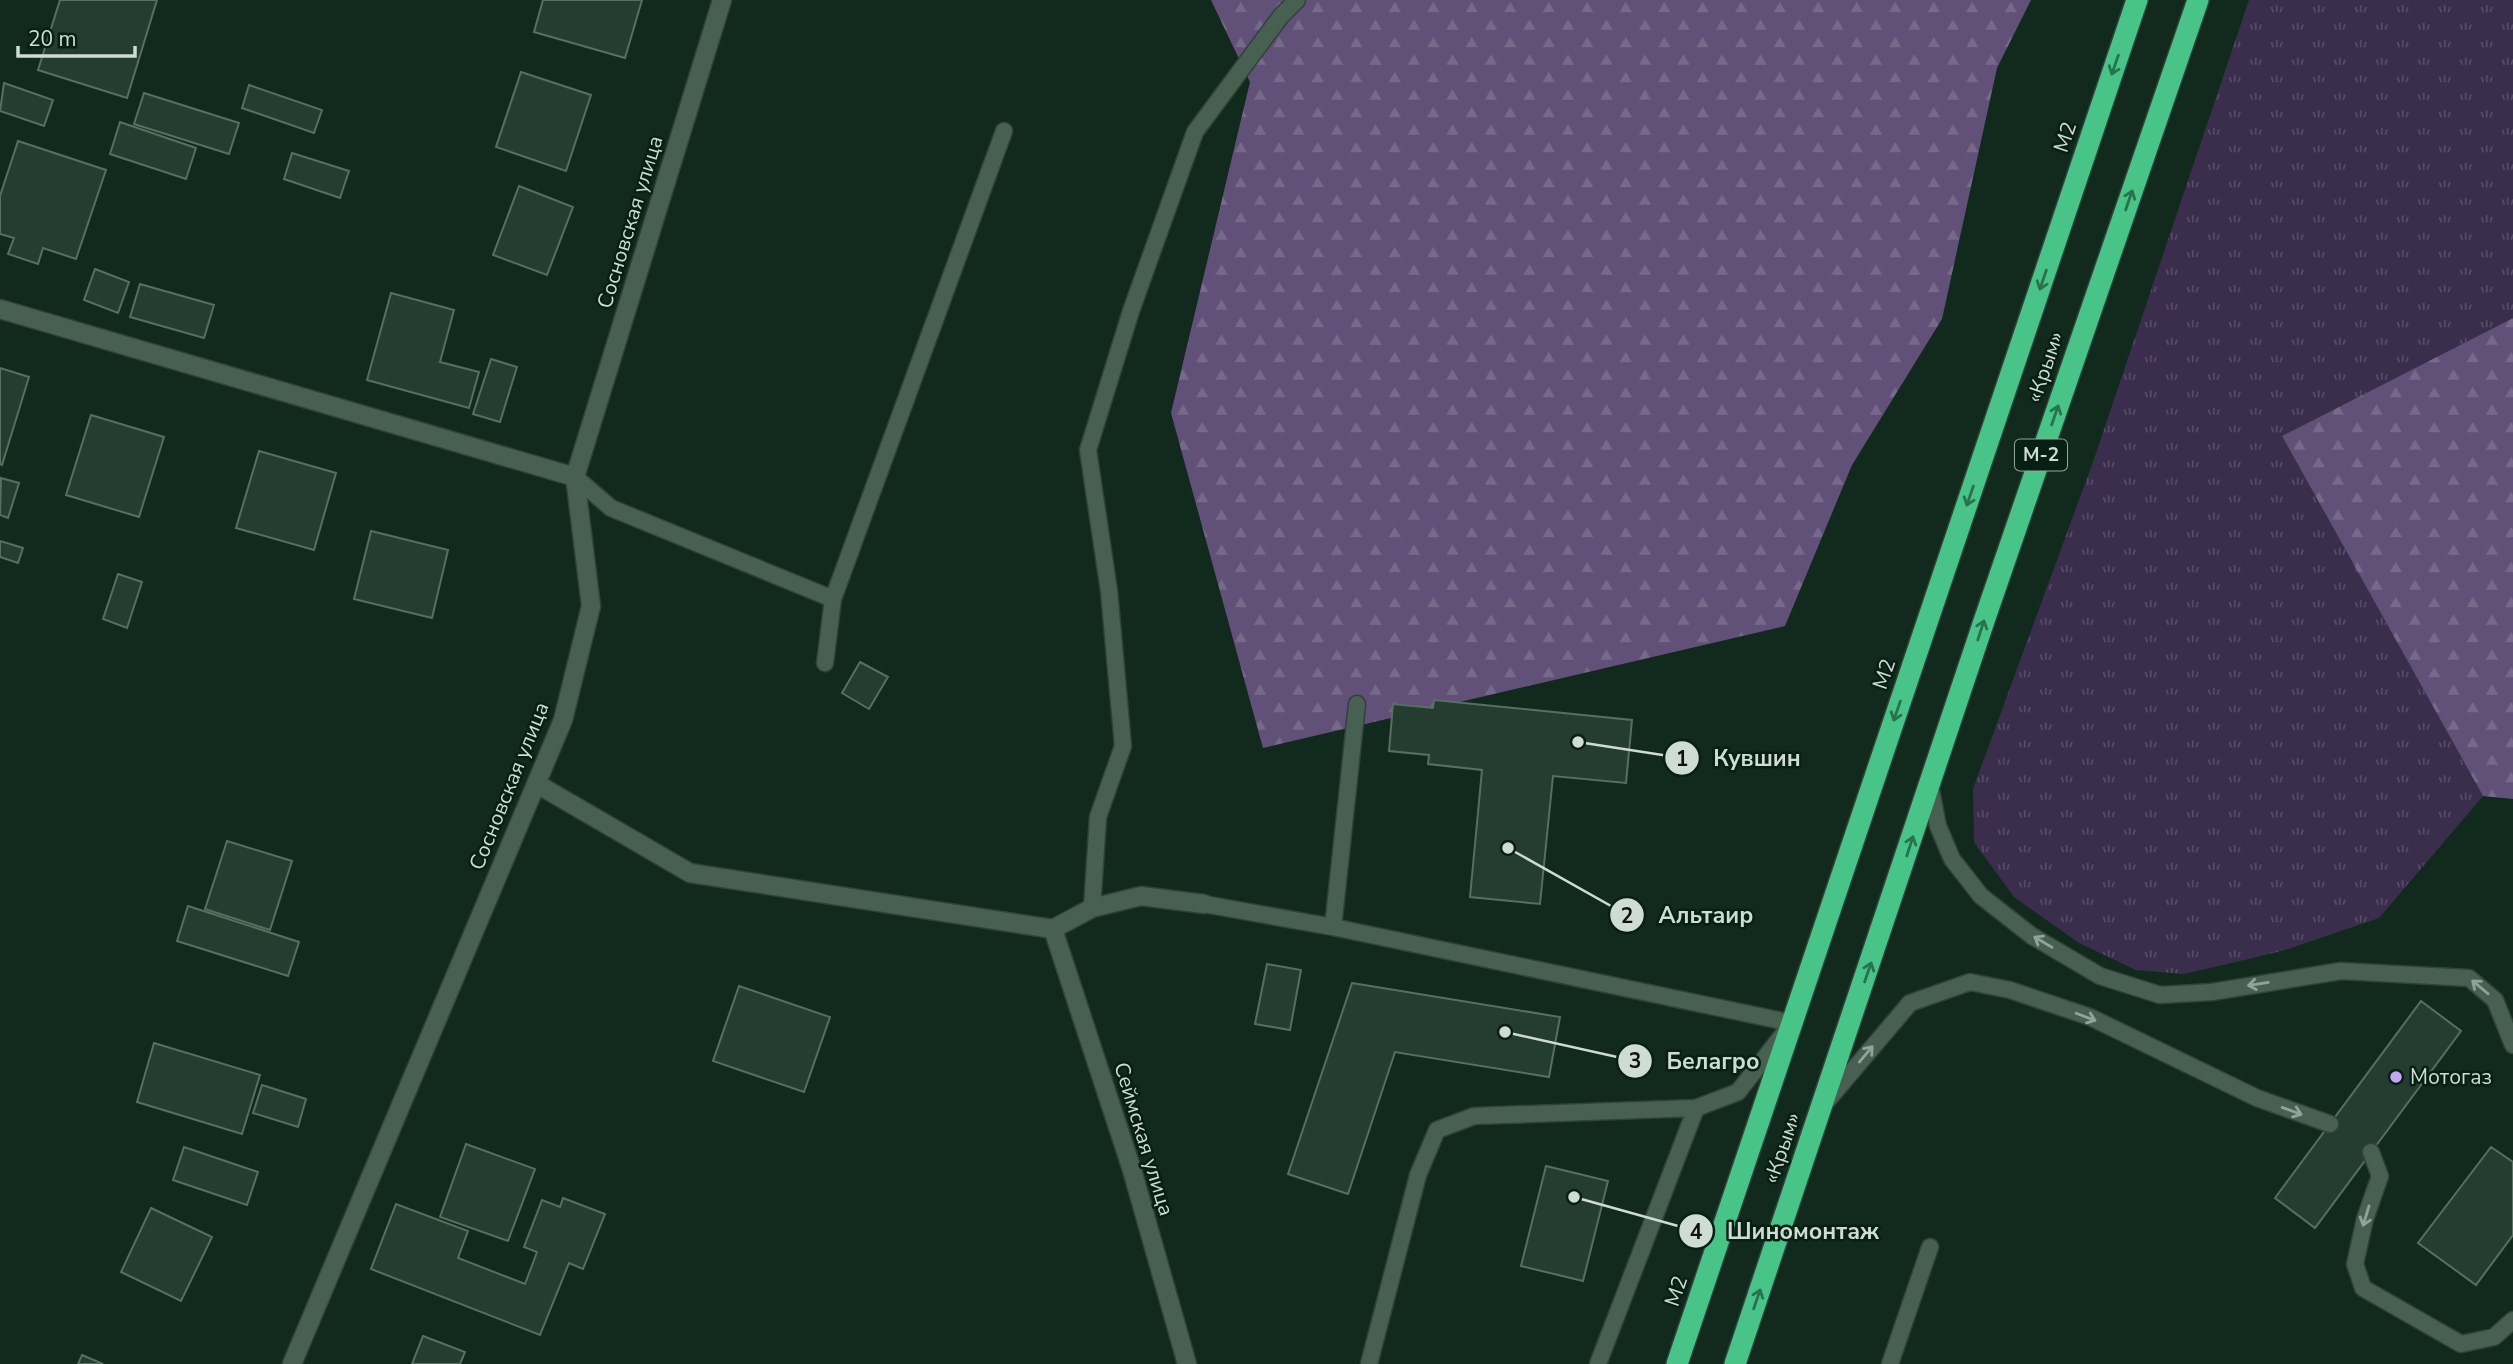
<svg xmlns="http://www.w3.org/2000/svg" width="2513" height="1364" font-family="'Nunito Sans',sans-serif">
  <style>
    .grass { fill: url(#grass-tufts) }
    .forest { fill: url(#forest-firs) }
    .building { fill: #253d30; stroke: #566f60; stroke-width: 2 }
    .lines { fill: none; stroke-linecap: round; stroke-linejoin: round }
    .lane-casing { stroke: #314238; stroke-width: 19 }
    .street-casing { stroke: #314238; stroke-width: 21 }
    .highway-casing { stroke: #314238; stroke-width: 24 }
    .lane { stroke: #486052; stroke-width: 16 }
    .street { stroke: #486052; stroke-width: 18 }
    .highway { stroke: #48c488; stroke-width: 21 }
    .oneway { stroke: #28724e }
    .oneway2 { stroke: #92a499 }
    .poi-dot { fill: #c6a6f0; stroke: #082014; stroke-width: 2.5 }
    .labels { text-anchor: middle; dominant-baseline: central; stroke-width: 5; stroke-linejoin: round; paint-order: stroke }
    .shield { fill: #082014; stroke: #93a49a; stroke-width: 2 }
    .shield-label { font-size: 19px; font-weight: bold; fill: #cedcd3 }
    .street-label { font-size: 21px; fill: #cedcd3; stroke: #082014 }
    .poi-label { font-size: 21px; fill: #cedcd3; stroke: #082014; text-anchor: start }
    .leader { fill: none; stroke: #cedcd3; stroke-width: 2.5 }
    .callout-dot { fill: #cedcd3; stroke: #082014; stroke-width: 2.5 }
    .mark-label { font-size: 21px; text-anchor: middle; font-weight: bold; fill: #111 }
    .callout-label { font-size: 23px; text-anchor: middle; font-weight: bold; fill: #cedcd3; stroke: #082014; stroke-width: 5; stroke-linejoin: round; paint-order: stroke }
  </style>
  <defs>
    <pattern id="grass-tufts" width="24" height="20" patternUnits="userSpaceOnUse" patternTransform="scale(1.75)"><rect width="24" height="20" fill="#3b2e4c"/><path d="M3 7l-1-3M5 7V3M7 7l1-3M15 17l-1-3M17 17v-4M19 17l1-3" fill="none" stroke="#564c65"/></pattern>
    <pattern id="forest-firs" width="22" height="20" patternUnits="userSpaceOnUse" patternTransform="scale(1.75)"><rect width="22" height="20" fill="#615078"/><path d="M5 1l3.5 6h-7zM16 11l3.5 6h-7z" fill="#76698a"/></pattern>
  </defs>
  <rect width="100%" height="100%" fill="#12291d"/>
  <path class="grass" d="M2249,0H2513V318L2282,436L2483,796L2379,918L2282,951L2184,974L2136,970L2079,943L2014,897L1974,842L1973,789L2093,462Z"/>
  <path class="forest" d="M1211,0H2031L1997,68L1942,319L1852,465L1785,626L1263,748L1171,413L1250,82Z
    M2513,318V799L2483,796L2282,436Z"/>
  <path class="building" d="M60,0H157L127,98L38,70Z
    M543,0H642L625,58L534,32Z
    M521,72L591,95L566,171L496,147Z
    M4,83L53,100L44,126L0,111Z
    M249,85L322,110L314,133L242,108Z
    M144,93L239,123L229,154L134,124Z
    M120,122L196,148L186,179L110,154Z
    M18,141L106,170L76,259L43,248L38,264L8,254L14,238L0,234V196Z
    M292,153L349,171L340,198L284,179Z
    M519,186L573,207L547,275L493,255Z
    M95,269L129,282L118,313L84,300Z
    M140,284L214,305L204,338L130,317Z
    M391,293L454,310L440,362L479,372L469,408L367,380Z
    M491,359L517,367L500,422L473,414Z
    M0,368L29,377L2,465L0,464Z
    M91,415L164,437L139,517L66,495Z
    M259,451L336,473L314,550L236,528Z
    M1,478L19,483L8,518L0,515Z
    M371,531L448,550L432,618L354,599Z
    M0,541L23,548L18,563L0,557Z
    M118,574L142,582L127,628L103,619Z
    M860,662L888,677L869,709L842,693Z
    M1434,700L1632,720L1626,783L1553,776L1540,904L1470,897L1482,770L1428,764L1429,755L1389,751L1393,704L1433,708Z
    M227,841L292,861L270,930L205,909Z
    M188,906L299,942L288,976L177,941Z
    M1267,964L1301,970L1290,1030L1255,1024Z
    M1352,983L1560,1017L1549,1077L1395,1052L1348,1194L1288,1174Z
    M739,986L830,1017L804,1092L713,1061Z
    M2421,1001L2461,1031L2315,1228L2275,1198Z
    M154,1043L260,1075L242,1134L137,1102Z
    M262,1085L306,1099L298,1127L253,1113Z
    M466,1144L535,1169L508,1241L440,1217Z
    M184,1147L258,1172L247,1205L173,1180Z
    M2491,1147L2513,1162V1235L2476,1285L2418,1243Z
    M1546,1166L1608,1181L1583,1281L1521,1266Z
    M563,1198L605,1214L583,1269L569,1263L540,1335L371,1269L396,1204L468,1231L458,1258L525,1284L537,1252L524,1247L542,1200L560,1207Z
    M151,1208L212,1237L181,1301L121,1272Z
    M423,1336L465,1352L460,1364H412Z
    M82,1355L103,1364H78Z"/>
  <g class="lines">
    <defs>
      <path id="lane" d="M575,477L611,508L833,599
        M825,663L833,599L1004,131
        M1930,785L1938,826L1952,859L1981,896L2032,936L2100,976L2160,995L2212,992L2341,971L2469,978L2495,1000L2513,1045
        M1204,904L1333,927L1792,1023L1738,1092L1696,1108L1474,1116L1437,1130L1418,1175L1369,1364
        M1092,908L1098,817L1123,746L1109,591L1088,450L1131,311L1195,132L1281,16L1297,0
        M1333,927L1357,704
        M1826,1102L1910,1003L1970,982L2010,990L2090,1017L2257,1098L2330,1124
        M2371,1152L2380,1176L2365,1219L2355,1264L2363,1288L2461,1344L2494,1337L2513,1320
        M1598,1364L1696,1108
        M1890,1364L1930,1247"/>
      <path id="street" d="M0,309L575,477
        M537,784L690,873L1053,929L1092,908L1141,896L1204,904
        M1053,929L1132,1170L1187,1364
        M292,1364L563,720L591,606L575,477L722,0"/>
      <path id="highway" d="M1677,1364L2137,0
        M1735,1364L1984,621L2198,0"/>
    </defs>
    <use href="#lane" class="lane-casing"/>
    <use href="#street" class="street-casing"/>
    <use href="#highway" class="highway-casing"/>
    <use href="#lane" class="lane"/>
    <use href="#street" class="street"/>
    <use href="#highway" class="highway"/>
  </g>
  <defs><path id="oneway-shaft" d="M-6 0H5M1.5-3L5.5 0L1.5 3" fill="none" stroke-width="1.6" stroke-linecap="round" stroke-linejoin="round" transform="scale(1.75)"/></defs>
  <g class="oneway">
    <use href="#oneway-shaft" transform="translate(2115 65) rotate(109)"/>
    <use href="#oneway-shaft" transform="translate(2129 200) rotate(-71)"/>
    <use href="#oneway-shaft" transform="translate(2043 280) rotate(109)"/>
    <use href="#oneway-shaft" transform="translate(2055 415) rotate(-71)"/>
    <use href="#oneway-shaft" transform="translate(1970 496) rotate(109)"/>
    <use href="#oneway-shaft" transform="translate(1981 630) rotate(-72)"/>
    <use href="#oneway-shaft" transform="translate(1897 711) rotate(109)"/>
    <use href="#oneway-shaft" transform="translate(1910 846) rotate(-72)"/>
    <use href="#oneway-shaft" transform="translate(1868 972) rotate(-71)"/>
    <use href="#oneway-shaft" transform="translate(1757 1299) rotate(-71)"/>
  </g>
  <g class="oneway2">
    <use href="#oneway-shaft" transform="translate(2043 942) rotate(-149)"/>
    <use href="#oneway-shaft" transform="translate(2258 984) rotate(171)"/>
    <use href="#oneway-shaft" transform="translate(2480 987) rotate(-140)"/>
    <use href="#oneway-shaft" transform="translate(2086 1017) rotate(21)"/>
    <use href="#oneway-shaft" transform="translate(1866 1054) rotate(-50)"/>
    <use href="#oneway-shaft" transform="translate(2292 1111) rotate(20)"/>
    <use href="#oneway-shaft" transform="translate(2366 1216) rotate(107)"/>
  </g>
  <circle class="poi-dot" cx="2396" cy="1077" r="7"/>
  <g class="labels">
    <rect class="shield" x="2015" y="439.5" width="52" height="31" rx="5"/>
    <g class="shield-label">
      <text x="2041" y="455">М-2</text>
    </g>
    <g class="street-label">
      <text transform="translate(2065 137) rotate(-71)">М2</text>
      <text transform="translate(630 222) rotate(-73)">Сосновская улица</text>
      <text transform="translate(2045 367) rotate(-71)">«Крым»</text>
      <text transform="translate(1884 674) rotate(-71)">М2</text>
      <text transform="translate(509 786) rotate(-68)">Сосновская улица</text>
      <text transform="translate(1144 1139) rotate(73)">Сеймская улица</text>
      <text transform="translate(1782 1148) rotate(-71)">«Крым»</text>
      <text transform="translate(1676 1291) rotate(-71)">М2</text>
    </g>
    <g class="poi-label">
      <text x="2410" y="1077">Мотогаз</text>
    </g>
  </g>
  <path class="leader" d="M1578 742L1682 758M1508 848L1627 915M1505 1032L1635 1061M1574 1197L1696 1231"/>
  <g class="callout-dot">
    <circle cx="1578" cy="742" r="7"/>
    <circle cx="1508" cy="848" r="7"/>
    <circle cx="1505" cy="1032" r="7"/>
    <circle cx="1574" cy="1197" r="7"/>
    <circle cx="1682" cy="758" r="18"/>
    <circle cx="1627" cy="915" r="18"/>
    <circle cx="1635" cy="1061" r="18"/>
    <circle cx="1696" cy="1231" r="18"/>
  </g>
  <g class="mark-label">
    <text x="1682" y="766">1</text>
    <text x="1627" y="923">2</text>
    <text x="1635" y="1068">3</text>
    <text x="1696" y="1239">4</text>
  </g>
  <g class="callout-label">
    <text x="1757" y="766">Кувшин</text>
    <text x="1706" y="923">Альтаир</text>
    <text x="1713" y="1069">Белагро</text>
    <text x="1803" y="1239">Шиномонтаж</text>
  </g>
  <path d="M18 46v10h117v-10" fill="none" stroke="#cedcd3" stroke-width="3.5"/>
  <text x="28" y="46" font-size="21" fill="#cedcd3" stroke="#082014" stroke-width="5" paint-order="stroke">20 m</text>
</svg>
